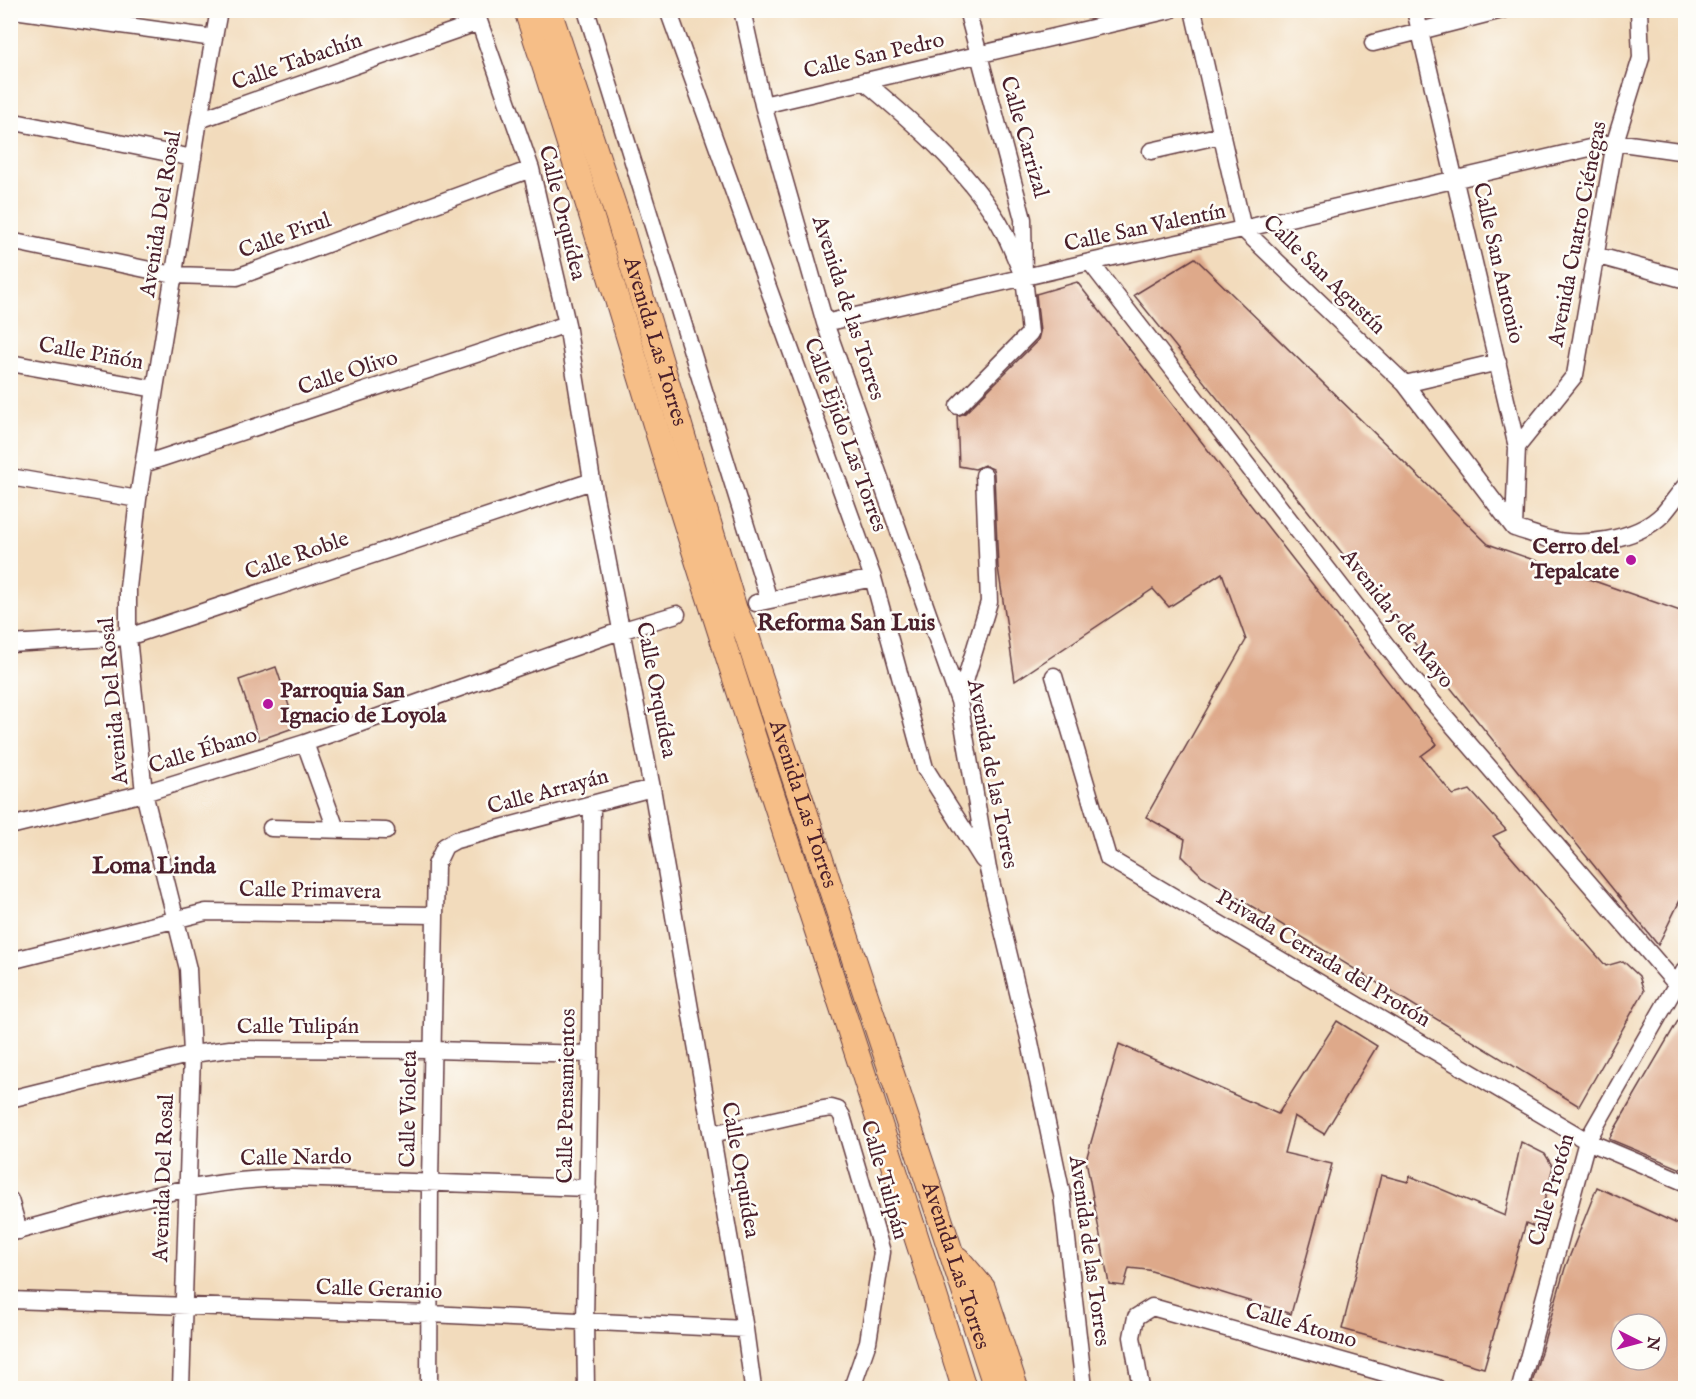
<svg xmlns="http://www.w3.org/2000/svg" width="1696" height="1399" font-family="'IM FELL English',serif">
  <style>
    .building { fill: #dea98a; fill-rule: evenodd }
    .lines { fill: none; stroke-linecap: round; stroke-linejoin: round }
    .minor-casing { stroke: #633b41; stroke-width: 19 }
    .highway-casing { stroke: #633b41; stroke-width: 26 }
    .minor { stroke: #fff; stroke-width: 16 }
    .highway { stroke: #f6be87; stroke-width: 24 }
    .poi-dot { fill: #b5179e; stroke: #fdfcf7; stroke-width: 2 }
    .labels { text-anchor: middle; dominant-baseline: central; stroke-width: 5; stroke-linejoin: round; paint-order: stroke }
    .street-label { font-size: 22px; fill: #4a1f2b; stroke: #fdfcf7 }
    .poi-label { font-size: 22px; font-weight: bold; fill: #4a1f2b; stroke: #fdfcf7; text-anchor: end }
    .neighbourhood-label { font-size: 24px; font-weight: bold; fill: #4a1f2b; stroke: #fdfcf7 }
  </style>
  <rect width="100%" height="100%" fill="#fdfcf7"/>
  <filter id="ink" filterUnits="userSpaceOnUse"><feTurbulence type="fractalNoise" baseFrequency=".0167" numOctaves="2"/><feDisplacementMap in="SourceGraphic" scale="12" xChannelSelector="R" yChannelSelector="G"/><feConvolveMatrix kernelMatrix="1 2 1 2 8 2 1 2 1" color-interpolation-filters="sRGB"/></filter>
  <filter id="wash" filterUnits="userSpaceOnUse"><feTurbulence type="fractalNoise" baseFrequency=".008" numOctaves="4" result="noise"/><feDisplacementMap in="SourceGraphic" scale="24" xChannelSelector="R" yChannelSelector="G"/><feGaussianBlur stdDeviation="1.35" result="paint"/><feColorMatrix in="noise" values="0 0 0 0 0 0 0 0 0 0 0 0 0 0 0 0 0 1.4 0 .05"/><feComposite in="paint" operator="in"/></filter>
  <g filter="url(#wash)">
    <rect width="100%" height="100%" fill="#f2dbbc"/>
    <g id="blocks">
      <path class="building" d="M1195,258L1488,544L1686,613V888L1658,945L1134,295Z
        M1077,282L1437,744L1421,756L1453,795L1470,790L1506,830L1493,836L1606,966L1623,961L1639,976L1644,991L1579,1106L1202,876L1182,856L1185,839L1146,817L1246,640L1222,573L1169,607L1153,589L1015,681L998,567L994,474L993,469L984,465L975,469L959,466L957,416L965,413L1038,340L1040,332L1036,294Z
        M276,667L296,727L259,740L239,680Z
        M1686,1007V1171L1609,1139Z
        M1337,1021L1377,1046L1324,1134L1294,1116L1284,1153L1332,1164L1291,1314L1148,1270L1129,1268L1124,1286L1109,1284L1086,1160L1119,1044L1278,1114Z
        M1521,1142L1545,1154L1553,1167L1537,1228L1526,1223L1484,1368L1342,1329L1381,1175L1408,1182L1410,1176L1505,1216Z
        M1597,1187L1686,1228V1389H1552L1532,1383L1565,1268ZM1621,1324H1657V1360H1621Z"/>
    </g>
  </g>
  <g filter="url(#ink)">
    <use href="#blocks" fill-opacity="0" stroke="#633b41" stroke-width="1.5"/>
    <g class="lines">
      <defs>
        <path id="minor" d="M14,10L214,38
          M475,10L531,169L567,324L592,481L652,788L745,1329L753,1388
          M586,10L769,600
          M668,10L873,578L925,768L983,860
          M742,10L763,105L825,323L959,701L988,869L1030,1042L1062,1195L1084,1388
          M1193,10L1243,229L1405,384L1514,528
          M1415,10L1517,447L1514,528
          M1373,43L1502,10
          M864,81C913,122 964,166 998,221C1007,236 1014,255 1021,271
          M763,105L1170,10
          M199,120L479,22
          M10,121L193,158
          M1151,151L1222,135
          M10,241L174,275L237,277L531,169
          M1595,255L1686,280
          M1090,262L1411,677L1677,985L1686,988
          M825,323L1090,262L1243,229L1615,142L1686,152
          M10,363L155,389
          M1405,384L1498,362
          M958,406L1030,333L1024,277L1023,219L967,10
          M1517,447L1575,375L1615,142L1641,58L1639,10
          M144,464L567,324
          M10,477L138,499
          M1514,528C1524,531 1535,535 1545,538C1580,548 1636,541 1663,514C1671,505 1678,494 1686,485
          M756,603L873,578
          M10,644L128,637L592,481
          M1054,676L1108,858L1587,1141L1686,1183
          M959,701L989,602L984,475
          M305,743L336,829
          M10,826L144,793L305,743L620,631L677,614
          M271,828L386,831
          M10,961L206,912L434,915
          M10,1099L192,1054L230,1049L433,1050L590,1054
          M712,1134L818,1110L831,1108L838,1110L842,1116L882,1252L868,1342L852,1388
          M10,1200L19,1231
          M10,1233C102,1209 197,1178 292,1178L588,1188
          M10,1300L430,1314L745,1329
          M181,1388L192,1054L188,969L144,793L128,637V588L138,499L155,389L199,120L219,10
          M429,1388L430,1182L436,865L445,846L456,840L652,788
          M586,1388L585,1321L590,1054L592,804
          M1141,1388L1132,1337L1136,1317L1152,1307L1437,1388
          M1520,1388L1587,1141L1686,968"/>
        <g id="highway">
          <path d="M526,10C592,208 648,409 712,607C795,868 883,1127 964,1388"/>
          <path id="s1" d="M549,10L618,218L735,610L746,633L996,1388"/>
          <path d="M958,1259L983,1288L1016,1388"/>
        </g>
      </defs>
      <use href="#minor" class="minor-casing"/>
      <use href="#highway" class="highway-casing"/>
      <use href="#minor" class="minor"/>
      <use href="#highway" class="highway"/>
    </g>
  </g>
  <g class="poi-dot">
    <circle cx="1631" cy="560" r="6"/>
    <circle cx="268" cy="704" r="6"/>
  </g>
  <g class="labels">
    <g class="street-label">
      <text transform="translate(874 56) rotate(-13)">Calle San Pedro</text>
      <text transform="translate(297 62) rotate(-19)">Calle Tabachín</text>
      <text transform="translate(1024 137) rotate(74)">Calle Carrizal</text>
      <text transform="translate(562 213) rotate(76)">Calle Orquídea</text>
      <text transform="translate(161 214) rotate(-81)">Avenida Del Rosal</text>
      <text transform="translate(1145 228) rotate(-12)">Calle San Valentín</text>
      <text transform="translate(1578 234) rotate(-79)">Avenida Cuatro Ciénegas</text>
      <text transform="translate(285 236) rotate(-20)">Calle Pirul</text>
      <text transform="translate(1498 263) rotate(77)">Calle San Antonio</text>
      <text transform="translate(1324 275) rotate(44)">Calle San Agustín</text>
      <text transform="translate(848 308) rotate(72)">Avenida de las Torres</text>
      <text stroke="none"><textPath href="#s1" startOffset="348">Avenida Las Torres</textPath></text>
      <text transform="translate(91 354) rotate(10)">Calle Piñón</text>
      <text transform="translate(348 373) rotate(-18)">Calle Olivo</text>
      <text transform="translate(845 435) rotate(70)">Calle Ejido Las Torres</text>
      <text transform="translate(297 556) rotate(-19)">Calle Roble</text>
      <text transform="translate(1397 619) rotate(52)">Avenida 5 de Mayo</text>
      <text transform="translate(656 690) rotate(79)">Calle Orquídea</text>
      <text transform="translate(114 701) rotate(-95)">Avenida Del Rosal</text>
      <text transform="translate(203 751) rotate(-17)">Calle Ébano</text>
      <text transform="translate(992 774) rotate(79)">Avenida de las Torres</text>
      <text transform="translate(548 792) rotate(-15)">Calle Arrayán</text>
      <text stroke="none"><textPath href="#s1" startOffset="834">Avenida Las Torres</textPath></text>
      <text transform="translate(310 891) rotate(1)">Calle Primavera</text>
      <text transform="translate(1323 959) rotate(31)">Privada Cerrada del Protón</text>
      <text x="298" y="1027">Calle Tulipán</text>
      <text transform="translate(567 1096) rotate(-89)">Calle Pensamientos</text>
      <text transform="translate(409 1109) rotate(-89)">Calle Violeta</text>
      <text transform="translate(296 1158) rotate(-1)">Calle Nardo</text>
      <text transform="translate(740 1170) rotate(80)">Calle Orquídea</text>
      <text transform="translate(164 1178) rotate(-88)">Avenida Del Rosal</text>
      <text transform="translate(884 1180) rotate(74)">Calle Tulipán</text>
      <text transform="translate(1552 1190) rotate(-74)">Calle Protón</text>
      <text transform="translate(1089 1251) rotate(82)">Avenida de las Torres</text>
      <text stroke="none"><textPath href="#s1" startOffset="1320">Avenida Las Torres</textPath></text>
      <text transform="translate(379 1290) rotate(2)">Calle Geranio</text>
      <text transform="translate(1301 1326) rotate(16)">Calle Átomo</text>
    </g>
    <g class="poi-label">
      <text x="1619" y="547">Cerro del<tspan x="1619" dy="25">Tepalcate</tspan></text>
      <text x="280" y="691" text-anchor="start">Parroquia San<tspan x="280" dy="25">Ignacio de Loyola</tspan></text>
    </g>
    <g class="neighbourhood-label">
      <text x="846" y="623">Reforma San Luis</text>
      <text x="154" y="866">Loma Linda</text>
    </g>
  </g>
  <rect width="1696" height="1399" fill="none" stroke="#fdfcf7" stroke-width="36"/>
  <g transform="translate(1639 1342) rotate(96)"><circle r="28" fill="#fdfcf7" stroke="#b5a4a5" stroke-width="1.5"/>
  <path d="M0-4.5L10 22L0 15L-10 22Z" fill="#b5179e"/>
  <text y="-9" font-size="16" font-weight="bold" text-anchor="middle" fill="#4a1f2b">N</text>
  </g>
</svg>
